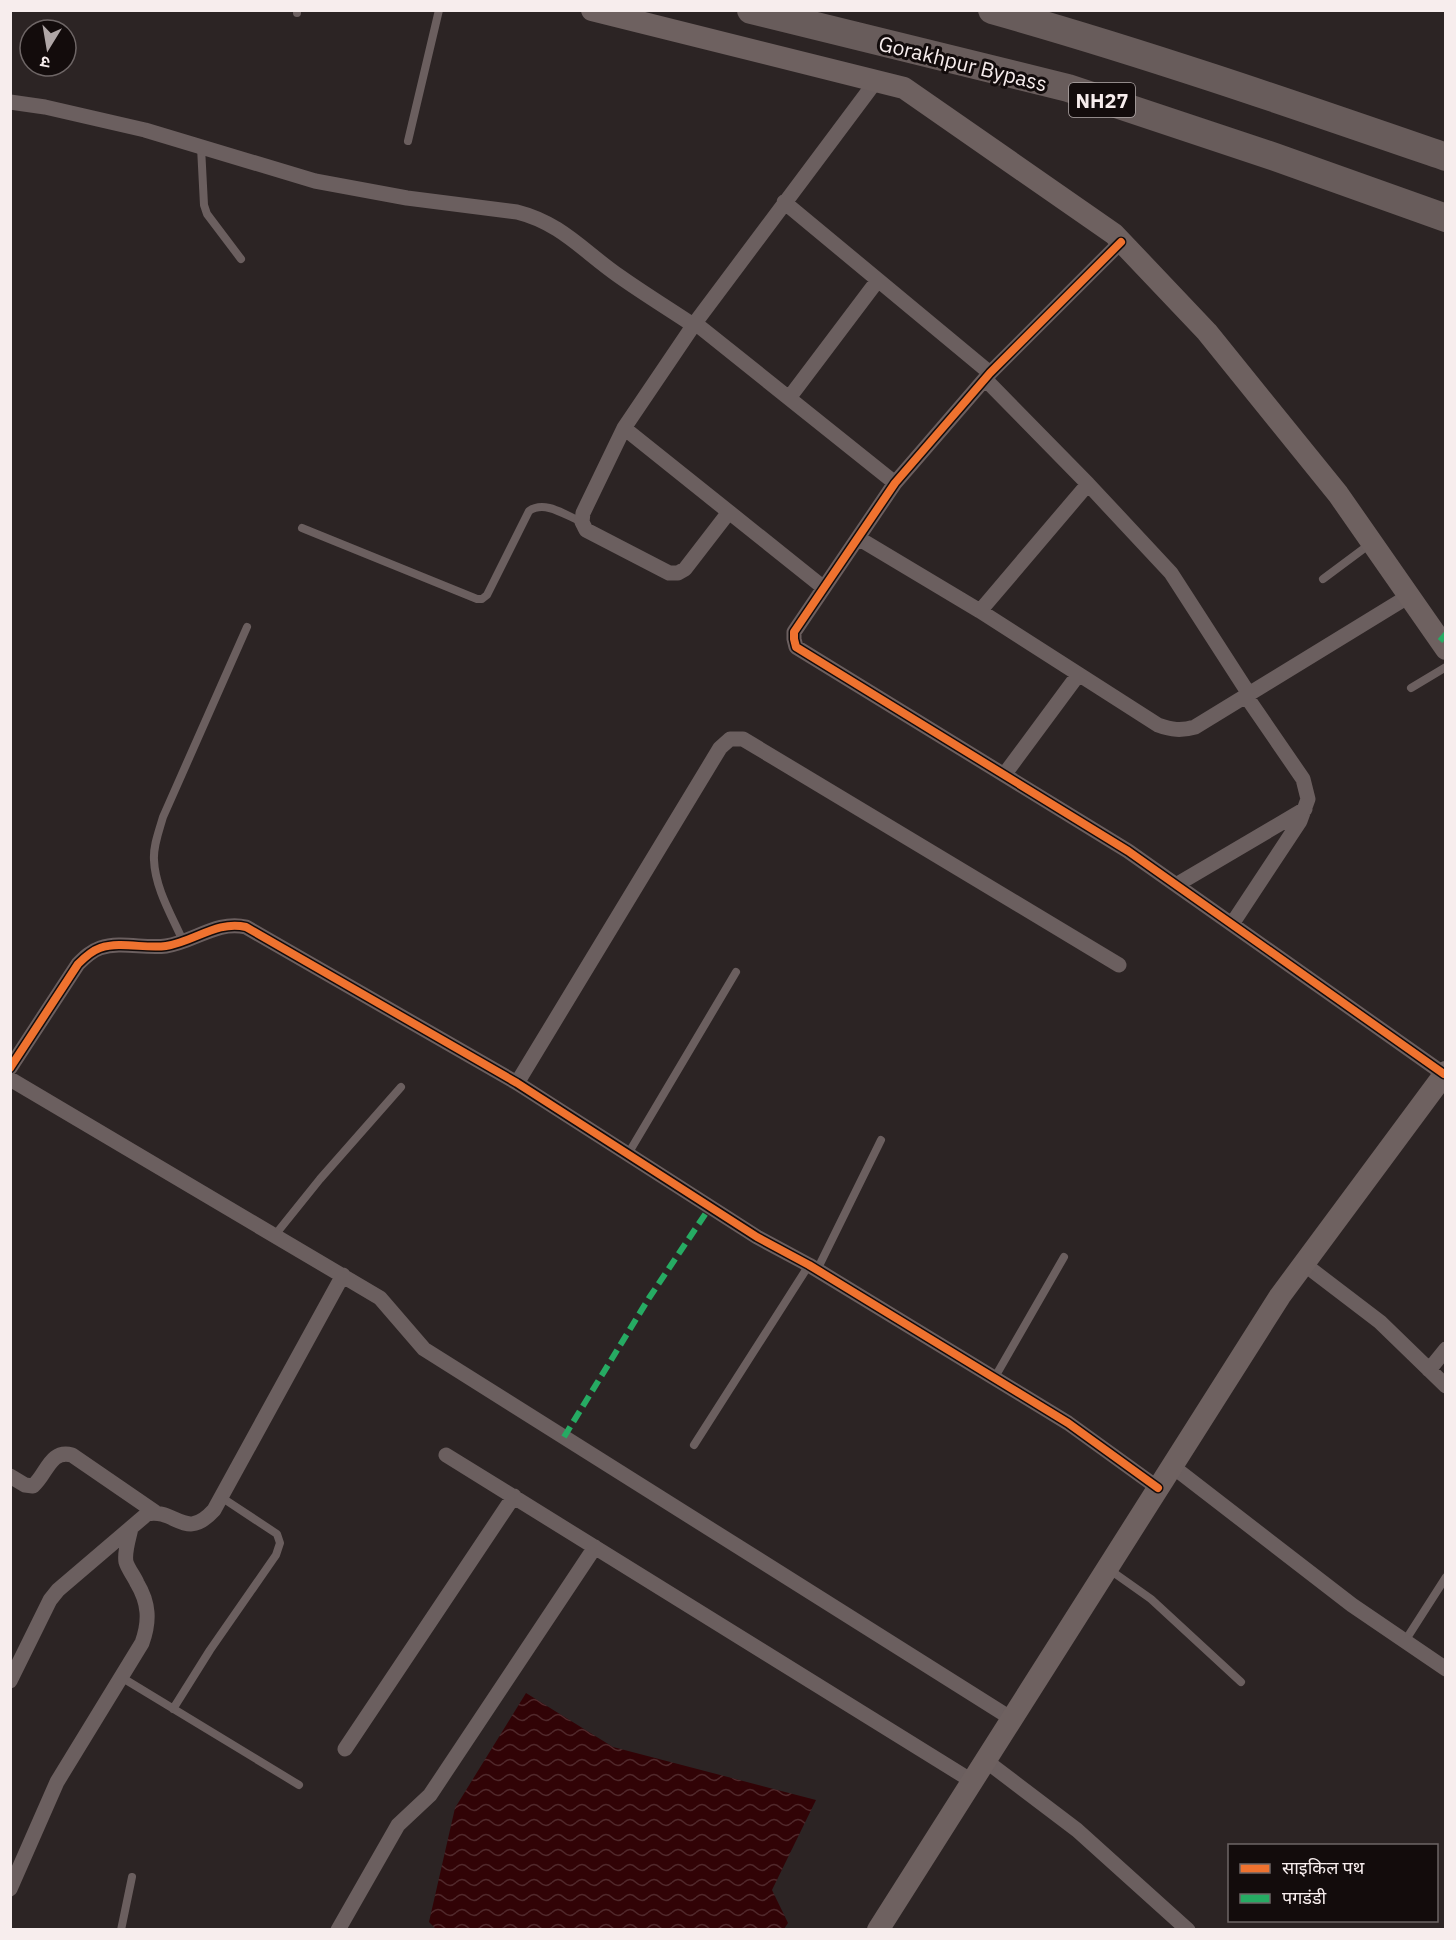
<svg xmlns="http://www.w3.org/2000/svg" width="1456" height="1940" font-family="'IBM Plex Sans','Noto Sans Devanagari',sans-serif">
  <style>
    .water { fill: url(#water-waves) }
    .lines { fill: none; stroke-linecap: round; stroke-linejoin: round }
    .lane { stroke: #6b5f5f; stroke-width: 8 }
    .street { stroke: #6b5f5f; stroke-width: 15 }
    .secondary { stroke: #6e6160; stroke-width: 22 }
    .highway { stroke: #685c5b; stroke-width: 28 }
    .quiet { stroke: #26ab63; stroke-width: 6; stroke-dasharray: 12 6; stroke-linecap: butt }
    .cycleway-casing { stroke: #130c0c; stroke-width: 11 }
    .cycleway { stroke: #ef722f; stroke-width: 8 }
    .labels { text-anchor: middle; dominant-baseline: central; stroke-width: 6; stroke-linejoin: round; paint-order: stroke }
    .shield { fill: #130c0c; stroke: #b3aaaa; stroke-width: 1.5 }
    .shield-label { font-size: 20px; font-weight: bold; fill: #f7eded }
    .street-label { font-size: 21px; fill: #f7eded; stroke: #130c0c }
  </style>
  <defs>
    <pattern id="water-waves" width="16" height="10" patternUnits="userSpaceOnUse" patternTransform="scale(1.5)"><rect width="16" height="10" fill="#310306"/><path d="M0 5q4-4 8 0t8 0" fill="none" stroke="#50282b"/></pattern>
  </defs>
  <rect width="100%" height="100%" fill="#2c2424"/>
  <path class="water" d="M526,1693L613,1747L816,1800L772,1890L788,1923L784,1929H436L429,1922L455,1808Z"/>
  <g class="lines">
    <path class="lane" d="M297,13V10
      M408,141L439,10
      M201,147L204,205L207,214L241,259
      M302,528L477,599H482L487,595L529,511C545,500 565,515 582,522
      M1323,579L1370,544
      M1411,688L1446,667
      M183,941C172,916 155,888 154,860C153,846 159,831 163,817L247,627
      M628,1154L736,972
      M275,1235L320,1179L401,1087
      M817,1270L881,1140
      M995,1377L1064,1257
      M694,1445L809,1265
      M1110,1570L1151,1599L1241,1682
      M1405,1641L1446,1577
      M121,1677L299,1785
      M173,1709L210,1650L276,1555L280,1543L277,1534L221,1497
      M121,1930L132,1877"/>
    <path class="street" d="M10,102L45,107L145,130L315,181L407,198L517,212C561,223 583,251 619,276C643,293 669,309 693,325
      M784,202L990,373
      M1121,242L990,373L895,483L794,632V639L796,647L1128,851L1444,1074
      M695,323L895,483
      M985,379L1088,484L1171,573L1249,694
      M789,398L878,280
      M624,428L824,588
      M729,512L685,569L678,573H669L586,530L582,522L583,513L624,428L695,323L876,81
      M858,538L980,611L1158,725C1172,730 1181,731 1195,727L1409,596
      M980,611L1088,484
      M1004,775L1078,675
      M1176,885L1305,809
      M1232,924L1300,821L1308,799L1303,779L1246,696
      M10,1068L78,964C84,958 91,951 100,948C121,941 145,949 166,946C194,942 217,920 246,927L517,1083L757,1237L809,1265L1068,1423L1158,1488
      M10,1079L380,1298L424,1349L1012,1719
      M517,1083L720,748L730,739H743L1119,965
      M1304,1264L1380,1322L1446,1386
      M1429,1370L1446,1349
      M446,1455L972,1781
      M1172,1466L1352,1605L1446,1669
      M10,1476L25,1485L33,1486C47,1474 50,1449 72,1455L155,1512
      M10,1681L50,1600L58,1590L147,1514C176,1508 185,1542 214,1510L343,1275
      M345,1749L514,1496
      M986,1761L1077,1830L1188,1930
      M10,1889L57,1782L142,1643C150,1621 149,1603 137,1583C134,1576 128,1569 126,1562C124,1552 129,1538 131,1528
      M338,1930L398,1825L430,1795L595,1547"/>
    <path class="secondary" d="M592,10L904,88L1114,234L1207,332L1338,494L1446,649
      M878,1930L1280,1296L1446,1072"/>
    <path class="highway" d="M751,10L1068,88L1275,157L1446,218
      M992,10C1145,53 1295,105 1446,157"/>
    <path class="quiet" d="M1440,641L1446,634
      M564,1437L649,1298L710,1207"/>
    <defs>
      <path id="cycleway" d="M1121,242L990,373L895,483L794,632V639L796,647L1128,851L1444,1074
        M10,1068L78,964C84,958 91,951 100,948C121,941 145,949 166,946C194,942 217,920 246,927L517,1083L757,1237L809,1265L1068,1423L1158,1488"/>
    </defs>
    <use href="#cycleway" class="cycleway-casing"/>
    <use href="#cycleway" class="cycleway"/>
  </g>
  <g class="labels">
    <rect class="shield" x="1069" y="83" width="66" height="34" rx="4.5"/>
    <g class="shield-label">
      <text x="1102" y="100">NH27</text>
    </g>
    <g class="street-label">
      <text transform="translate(963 63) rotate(14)">Gorakhpur Bypass</text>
    </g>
  </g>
  <rect width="1456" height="1940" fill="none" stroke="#f7eded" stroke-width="24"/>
  <rect x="1228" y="1844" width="210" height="78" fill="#130c0c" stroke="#6e6666" stroke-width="1.5"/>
  <rect x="1240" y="1864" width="30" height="9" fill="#ef722f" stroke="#6e6666" stroke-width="1.5"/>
  <text x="1282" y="1874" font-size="18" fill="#f7eded">साइकिल पथ</text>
  <rect x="1240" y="1894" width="30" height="9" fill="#26ab63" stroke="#6e6666" stroke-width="1.5"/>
  <text x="1282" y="1904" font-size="18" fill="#f7eded">पगडंडी</text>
  <g transform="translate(48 48) rotate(191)"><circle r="28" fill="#130c0c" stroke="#6e6666" stroke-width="1.5"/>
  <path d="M0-4.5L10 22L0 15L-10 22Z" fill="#b0a7a7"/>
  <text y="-9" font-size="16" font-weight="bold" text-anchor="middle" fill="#f7eded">उ</text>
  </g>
</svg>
